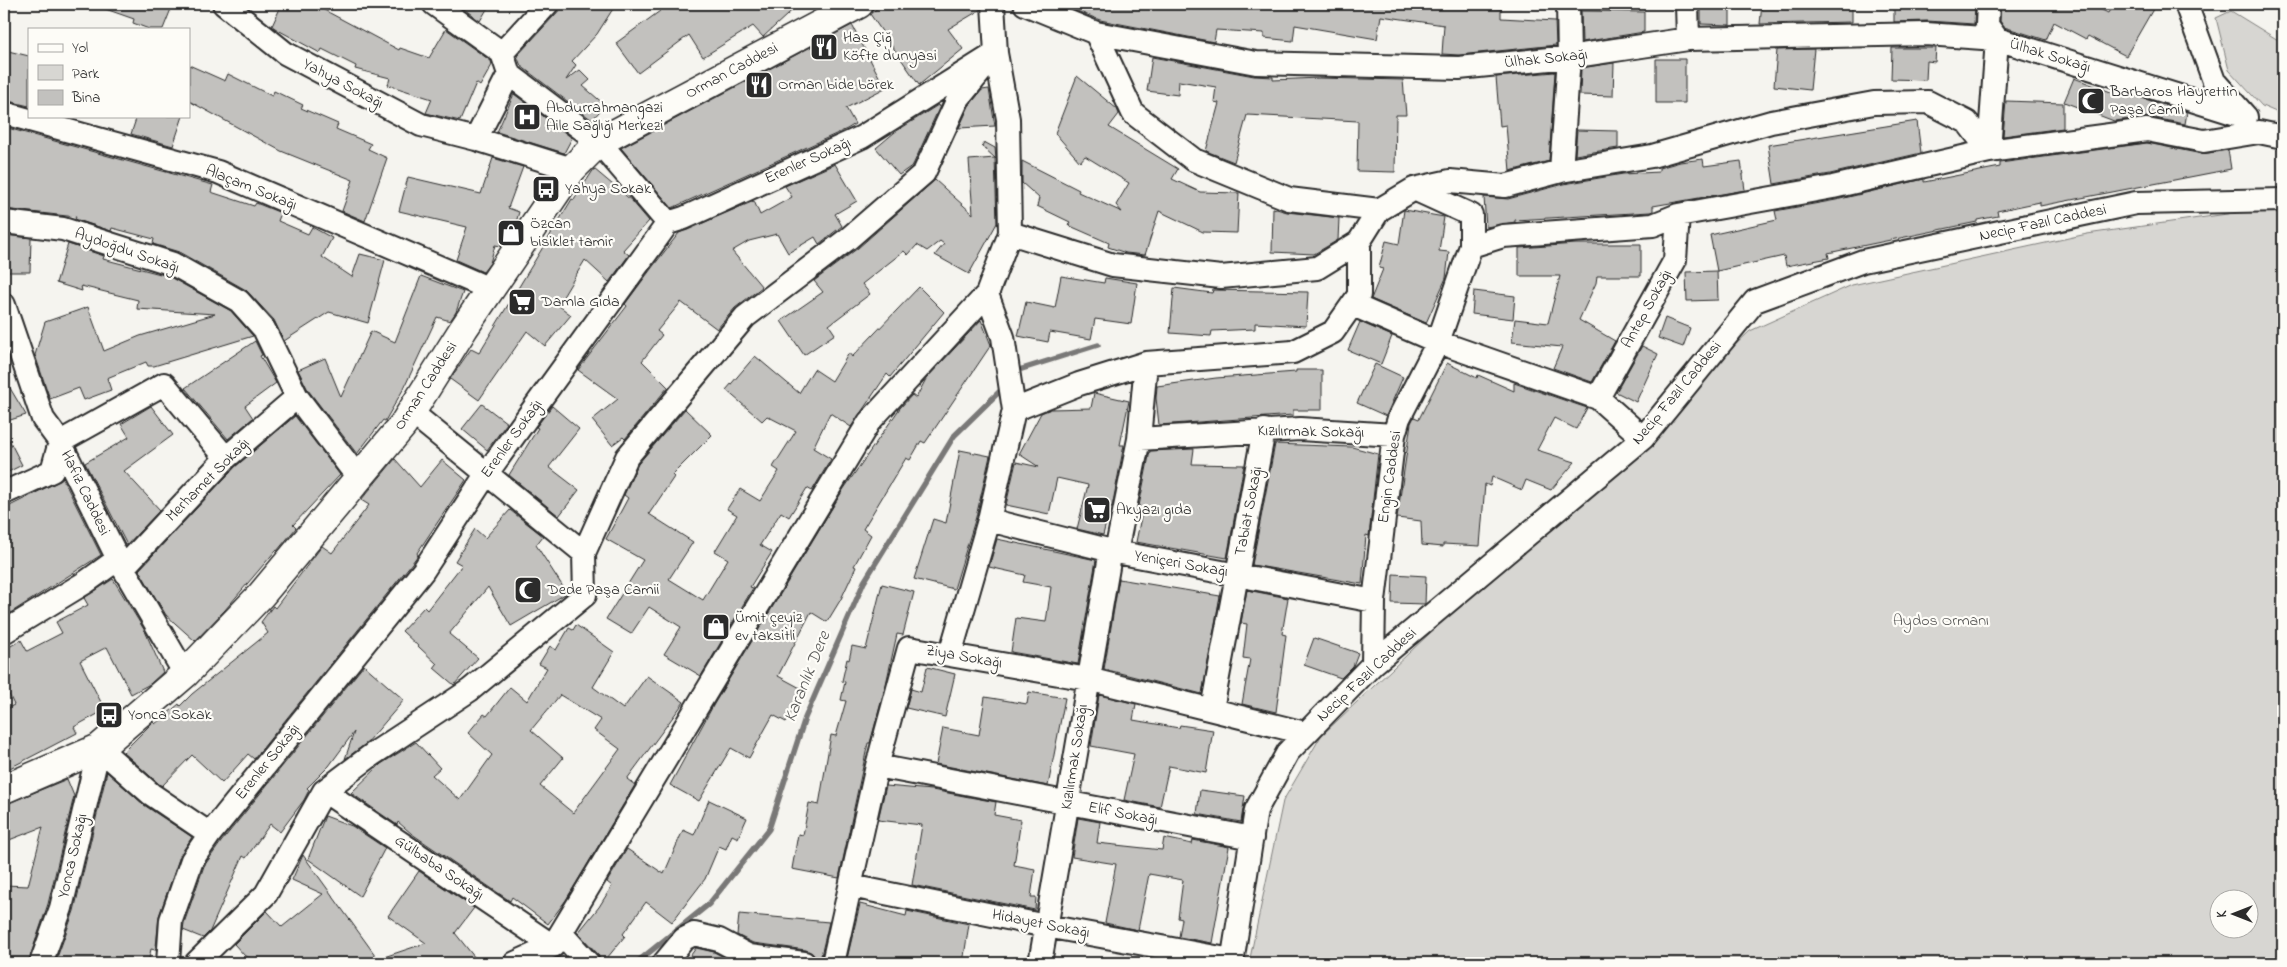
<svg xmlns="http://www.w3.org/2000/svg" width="2287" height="967" font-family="'Indie Flower',sans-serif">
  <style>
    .green { fill: #d7d6d2; stroke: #81807e; fill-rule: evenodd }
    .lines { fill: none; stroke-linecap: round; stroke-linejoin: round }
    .stream { stroke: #797877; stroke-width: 5.5 }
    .building { fill: #c2c1be; stroke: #2b2b2b; fill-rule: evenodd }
    .minor-casing { stroke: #2b2b2b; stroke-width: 26 }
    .tertiary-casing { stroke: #2b2b2b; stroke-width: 31 }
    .minor { stroke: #fdfcf7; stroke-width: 22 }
    .tertiary { stroke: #fdfcf7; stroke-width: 28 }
    .labels { text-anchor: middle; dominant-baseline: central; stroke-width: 4.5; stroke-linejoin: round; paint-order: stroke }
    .poi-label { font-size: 16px; fill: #2b2b2b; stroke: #fdfcf7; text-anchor: start }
    .street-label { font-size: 16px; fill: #2b2b2b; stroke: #fdfcf7 }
    .park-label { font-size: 16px; fill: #565655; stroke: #fdfcf7 }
    .water-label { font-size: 18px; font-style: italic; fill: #585857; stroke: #fdfcf7 }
  </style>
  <rect width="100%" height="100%" fill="#f5f4ef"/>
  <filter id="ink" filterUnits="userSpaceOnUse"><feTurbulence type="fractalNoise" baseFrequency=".02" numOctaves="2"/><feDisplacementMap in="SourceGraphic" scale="10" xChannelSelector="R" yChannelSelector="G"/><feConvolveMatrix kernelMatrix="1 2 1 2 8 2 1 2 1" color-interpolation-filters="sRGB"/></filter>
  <g filter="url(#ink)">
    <path class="green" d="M2231,11L2283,43V115L2262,106L2229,70L2216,18Z
      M2283,206V963H1249L1283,801L1321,736L1750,331L1852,285L2087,234ZM2220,900H2250V930H2220Z"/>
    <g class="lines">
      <path class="stream" d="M1022,369L1098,345
        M636,963L709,904L769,829L805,718L864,582L954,436L1000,391"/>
    </g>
    <path class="building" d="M97,4H173L163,29H149L133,23L134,19L97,6Z
      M282,4H313L399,50L400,48L429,58L446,29L491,61L492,65L480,86L476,83L460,121L426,113L432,99L388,85L390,78L355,69L356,66L322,49L320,53L278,30L272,26Z
      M461,4H490L480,21L460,6Z
      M565,4H616L597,34L572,61L576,65L566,80L580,70L590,80L583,86L605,105L592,120L521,66L517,56Z
      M653,4H799L763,37L753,26L703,57L689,35L638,73L616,43L660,11Z
      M883,4H980V10L948,29L963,49L919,85L870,14Z
      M1059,4H1475V7L1501,9V18L1555,21L1556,45L1459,55L1442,54L1444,25L1381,16L1377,39L1295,25L1293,41L1264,38V33L1216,30L1214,42L1100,20Z
      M1701,4H1730V25L1701,24Z
      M1762,4H1852V22L1760,24Z
      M1894,4H1975L1974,24L1927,21L1894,22Z
      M2001,4H2090L2108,13L2113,4H2156L2126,56L2088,36L2086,39L2054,22L2046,40L2004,27L2000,21Z
      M1581,11L1644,12V32L1582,42Z
      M852,25L885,88L846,108L855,124L847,129L672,208L621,148Z
      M1892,48H1936L1935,62L1927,61L1926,80L1891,79Z
      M1814,49L1810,90L1774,86L1777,50Z
      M4,50L29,56V106L4,100Z
      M1152,57L1254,76L1273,77V80L1319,78L1403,80L1406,115H1396L1395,172L1357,171L1358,121L1247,115L1234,162L1206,151L1219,103L1214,102L1216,87L1179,81L1178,95L1147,91Z
      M1656,59H1685V103H1656Z
      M1614,63L1613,96L1580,95L1581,68Z
      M189,65L225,81L228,74L272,96L274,91L303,105L301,108L338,124L336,129L371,144L368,149L387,158L365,221L342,211L353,180L281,151L189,101Z
      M1555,72L1549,161L1510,171L1506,125L1500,126L1496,77Z
      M1077,76L1117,109L1119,114L1109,127L1178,169L1172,179L1200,192L1239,193L1237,233L1203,232L1159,211L1145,255L1126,253L1108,247L1109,243L1068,225L1070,222L1037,206L1039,198L1022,183V161L1079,190L1078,192L1122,212L1116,205L1129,183L1085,156L1080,162L1055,133Z
      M2074,78L2116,94V90L2187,112L2185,124L2149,117L2114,121L2064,102Z
      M989,89L995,126L959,128L969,106L982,90Z
      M514,94L572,138L564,153L497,132Z
      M2006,101L2063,103V128L2003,136Z
      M938,105L940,106L913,165L899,175L876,148L895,132Z
      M137,116H183L173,146L131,134Z
      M1917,121L1921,153L1830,174L1774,184L1768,145Z
      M4,127L213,185L211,192L254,206L256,203L281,213L278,221L308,234L312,227L332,238L322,257L352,277L360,254L385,260L368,323L329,312L284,341L274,320L246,290L179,252L153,244L154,239L112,228L111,231L75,219L76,217L4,209Z
      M1577,130L1618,131V148L1575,155Z
      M984,142L995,148L996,159L982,146Z
      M2147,143L2202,154L2228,150L2231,169L2040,206V202L1997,211L1998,216L1977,220V222L1828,253L1829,258L1786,266L1784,256L1717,271L1710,235L1777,220L1775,211L1836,200L1924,179V182L2000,167V163Z
      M493,158L523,167L508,208L519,212L515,226L501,246L495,245L490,263L483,272L456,260L467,227L399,211L408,177L481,194Z
      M995,158L997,223L969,274L935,255L944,244L940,241L927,251L917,245L908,255L904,251L862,284L870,294L829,325L835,334L804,355L781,321L823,292L814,281L858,248L935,180L973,214L969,160Z
      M1703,159L1704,166L1741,161L1745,190L1653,206V211L1650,212L1515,220V222L1486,227L1484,197L1508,199L1564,184L1623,174L1659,172V168L1680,162Z
      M835,164L857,201L835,214L842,226L819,244L815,237L788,253L777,234L749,241L732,251L762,287L735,308L717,329L681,302L657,331L662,335L642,361L668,387L625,439L623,437L612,445L592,420L618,399L578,370L627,306L625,304L654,265L679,233L754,201L760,215L792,197L785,186Z
      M594,169L632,201L649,221L623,250L629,255L609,282L585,260L558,305L571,315L545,346L527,331L479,400L450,379L471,349L479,353L572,199L574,200Z
      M1273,208L1287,212L1339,218L1338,240L1314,254L1272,252Z
      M1404,210L1444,217L1439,251L1449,252L1446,278L1426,323L1371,299L1383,269L1379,268L1386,241L1399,244Z
      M4,235L31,238L30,272H4Z
      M68,244L104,256L103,259L168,276L231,311L253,336L154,366H148L146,362L107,378L111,390L84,400L79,388L50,399L35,355L45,322L88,307L104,351L140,336L215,314L137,309L138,300L81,286L82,291L56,283Z
      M1576,244H1641V276H1597L1596,283L1579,320L1615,341L1592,382L1553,368L1562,347L1512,342L1515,319L1548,323L1560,276H1519V248Z
      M1717,271L1718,300L1687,301L1686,272Z
      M421,276L463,292L456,312L450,321L437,317L404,388L385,421L383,420L357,454L308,390L298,370L325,358L341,397L371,331L395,342Z
      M1061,276L1104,283L1105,278L1137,283L1131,324L1095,319L1091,339L1050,332L1048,342L1018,336L1026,302L1055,308Z
      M919,287L944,312L890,377L887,374L851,427L830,413L813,448L831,459L812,491L807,488L789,517L781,512L760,545L772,552L750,587L753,588L701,676L664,654L681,627L649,607L631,634L606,619L643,560L606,539L628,498L624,495L638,464L685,409L712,435L672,475L674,477L649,514L693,542L669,579L703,600L728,559L715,551L737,515L727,509L740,489L760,501L779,471L773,467L796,431L767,416L762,421L726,390L755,356L799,393L814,369L832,381L849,353L852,357Z
      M1174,288L1212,293L1213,290L1308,292L1306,326L1255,323V329L1212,331L1211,336L1170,333Z
      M1474,291L1515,296L1513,319L1472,314Z
      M1665,318L1690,328L1683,347L1658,338Z
      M981,320L991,345L925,443L921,441L910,460L906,458L863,529L871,535L854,566L856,567L841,599L827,622L811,612L778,676L804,690L786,722L773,715L749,758L731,748L699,801L670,785L714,704L843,490L900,408L912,395L916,398L926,379Z
      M1360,322L1392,336L1381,364L1348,350Z
      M255,341L262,355L260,356L276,383L245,406L253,418L228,439L185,388Z
      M1642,346L1658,354L1636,402L1616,392Z
      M1447,363L1477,378L1478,375L1514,391V383L1587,408L1576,429L1554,418L1537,450L1575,462L1551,490L1526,480L1522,490L1492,477L1490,486L1485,484L1480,546L1443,544V547L1422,545L1421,521L1397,518L1411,423L1414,417L1419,419Z
      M1375,364L1403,377L1386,416L1357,403Z
      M1296,370H1322V410H1293V415L1159,425L1156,398L1157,386L1216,378L1296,372Z
      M4,378L26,415L4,422Z
      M1094,393L1129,401L1120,445H1124L1112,507H1110L1103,535L1077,529L1088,485L1057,478L1049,514L1006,505L1016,462L1039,467L1019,454L1041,413L1051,409L1091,408Z
      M482,404L507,423L487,450L462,429Z
      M151,406L173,435L124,471L160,510L127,545L85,463L129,437L121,424Z
      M552,406L579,429L549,467L579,490L559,516L509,475L538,428L536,427Z
      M295,416L340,475L293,525L296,528L277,551L276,550L225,610L195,641L166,615L139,570L235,467Z
      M4,430L22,465L4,474Z
      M1275,444L1352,447L1378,454L1369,536L1366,535L1362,584L1252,565Z
      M1194,449L1192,464L1244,465L1227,558L1136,542L1142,512L1138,511L1150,451Z
      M960,450L990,456L976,517L954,589L914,579L933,519L946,523Z
      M395,459L420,487L442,460L466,480L417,553L418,555L412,563L254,759L248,754L222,783L192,755L162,786L159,784L123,752L153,722L155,724L179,704L180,706L192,694L268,633L261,622L273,606L275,608L322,546L332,553L369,505L361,500Z
      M63,479L101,555L4,617V509Z
      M510,510L543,536L536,545L567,593L511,626L488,587L449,634L478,658L454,685L434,668L437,664L402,631L424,607L427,610L462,565L455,561L475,529L485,538Z
      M997,539L1096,560L1078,664L1011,652L1016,618L1046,622L1051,587L1023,582L1025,575L989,567Z
      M1393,574L1426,576L1425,604L1392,603Z
      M113,579L145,631L163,672L150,684L131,694L107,647L80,661L105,710L74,727L77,733L4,771V710L14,705L4,684V650L21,640L27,651L62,633L56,622L88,605L84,598Z
      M1119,579L1220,596L1202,694L1104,669Z
      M882,584L914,592L903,635L897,634L886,684L870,743H868L839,878L792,869L798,834L803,835L809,803L819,805L831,735L836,736L846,701L841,700L845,682L842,681L847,659L849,660L852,646L866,649Z
      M1247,590L1288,598L1282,634L1286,635L1276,712L1242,704L1250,659L1243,658L1247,624L1241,623Z
      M576,625L614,652L593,687L623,709L647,676L684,702L627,779L635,785L566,900L548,924L512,897L510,901L412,834L398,822L397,825L351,793L381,764L416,742L440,768L432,775L460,800L492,755L468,733L484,714L487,716L510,687L527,701L547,668L539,664L550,646L556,650L569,628L573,630ZM560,695L601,720L594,730L620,749L573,813L540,786L563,758L531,730Z
      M1314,638L1358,653L1353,666L1341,678L1304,665Z
      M364,665L404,700L367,743L345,759L354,732L329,766L307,788L309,790L304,800L280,832L270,824L246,858L243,856L210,931L203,938L183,930L184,923L204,866L221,842Z
      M927,667L955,674L945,717L906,708L911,689L921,692Z
      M1029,692L1065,698L1048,786L936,764L943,728L979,735L985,697L1027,704Z
      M1099,695L1136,704L1133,720L1179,728L1180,725L1213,730L1206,773L1169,766L1160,807L1124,800L1134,754L1091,746Z
      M107,772L144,805L192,837L180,856L159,916L156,947L155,950L151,949L148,963H55L74,911Z
      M67,779L74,796L48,904L28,963H4V885L28,886L43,827L4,842V805Z
      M886,786L932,790L996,802L994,815L1021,820L1014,865L1035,869L1031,897H1036L1035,910L912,885L922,825L878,820Z
      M1200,790L1245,796L1241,822L1197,814Z
      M709,800L747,818L738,838L732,835L726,849L719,846L705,879L672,922L646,902L623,934L625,936L603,963H601L598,954L578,933L599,907L612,886L607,882L627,849L664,874L683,830L694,835Z
      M325,816L352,826L385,848L360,896L308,859Z
      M1078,818L1100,822L1097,843L1162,850L1164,838L1192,844L1193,840L1229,847L1212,943L1179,937L1182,919L1178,918L1183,880L1149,874L1138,930L1105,923L1116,864L1072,857Z
      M303,855L378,959L426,943L388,916L419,871L474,908L455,933L479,963H262L245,956L234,944L267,911L282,927L323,894L292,880Z
      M860,904L906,916L907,911L969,924L963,963H846Z
      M739,914L829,922L820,960H816L812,953L806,950L753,943L737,935Z
      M696,948L714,952L735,963H685Z
      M563,954L571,963H554L558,958Z"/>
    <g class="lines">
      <defs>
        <path id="minor" d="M224,4L285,53L421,125L476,139L572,169
          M434,4L502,53L509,74L599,142L668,223
          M993,4L996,53L1008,119L1010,233L1113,265L1221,277L1317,268L1359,242L1379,210L1414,189L1471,215V246L1503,236L1653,225L1678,215L1833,187L1989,151L2147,130L2204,141L2259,132L2283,137
          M1025,4L1096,33L1133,113L1194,160L1289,199L1379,210
          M1687,4L1688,39
          M1988,4L1987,25L1997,39L2246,117
          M2186,4L2214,81L2246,117
          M1096,33L1256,63L1459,68L1569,57L1688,39L1926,34L1997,39L1989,151
          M502,53L547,4
          M4,113L218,172L490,289
          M476,139L509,74
          M1561,171L1569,57L1568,4
          M1414,189L1450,181L1505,186L1561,171L1652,156L1771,122L1874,103L1928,102L1967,122L1989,151
          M4,222L63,229L173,264L239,301L264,329L297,397L350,467L363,472
          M987,294L1003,337L1014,410
          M4,305L43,419L60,442L118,559L185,674
          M1353,305L1438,342L1598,398L1643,438
          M1598,398L1675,260L1678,215
          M411,412L584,553
          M1139,439L1300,429L1394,435
          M4,493L52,471L60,442L164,384L226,458
          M989,520L1116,552L1374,601
          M1116,552L1139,439L1146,363
          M123,568L226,458L297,397
          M4,632L86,582L118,559
          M950,655L989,520L1014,410L1079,384L1146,363L1293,352L1333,332L1359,295V242
          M1373,664L1374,601L1394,435L1399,418L1438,342L1471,246
          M1212,709L1264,430
          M877,766L1252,838
          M324,791L553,946
          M851,886L1046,926L1232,960
          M561,933L588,963
          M41,963L61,908L99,748L151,794L210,834
          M168,963L171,920L192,860L210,834L423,571L487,473L668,223L684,218L862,137L996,53
          M196,963L266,894L324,791L373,754L470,690L585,595L584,553L627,457L745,317L849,238L924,173L958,99L981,71
          M515,963L553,946L869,422L987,294L1010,233
          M664,963L684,939L694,934L719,940L749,956L804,963
          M833,963L877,766L909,648L1088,679L1305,733
          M1040,963L1111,550
          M1232,963L1256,810L1288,752L1373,664L1643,438L1755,301L1863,261L2136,203L2283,200"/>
        <path id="tertiary" d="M4,789L99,748L185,674L261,595L403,425L464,328L572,169L599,142L859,4"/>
      </defs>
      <use href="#minor" class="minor-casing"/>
      <use href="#tertiary" class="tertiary-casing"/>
      <use href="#minor" class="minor"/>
      <use href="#tertiary" class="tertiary"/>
    </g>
  </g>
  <defs>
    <symbol id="restaurant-square" viewBox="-11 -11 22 22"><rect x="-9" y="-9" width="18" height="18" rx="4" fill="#2b2b2b" stroke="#fdfcf7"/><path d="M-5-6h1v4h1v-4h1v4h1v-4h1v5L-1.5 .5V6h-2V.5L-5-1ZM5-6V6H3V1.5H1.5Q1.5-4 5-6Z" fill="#fff"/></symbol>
    <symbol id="mosque-square" viewBox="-11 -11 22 22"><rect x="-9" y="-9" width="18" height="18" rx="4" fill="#2b2b2b" stroke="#fdfcf7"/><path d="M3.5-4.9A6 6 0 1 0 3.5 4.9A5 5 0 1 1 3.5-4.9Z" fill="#fff"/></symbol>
    <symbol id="hospital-square" viewBox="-11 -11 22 22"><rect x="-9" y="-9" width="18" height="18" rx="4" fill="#2b2b2b" stroke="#fdfcf7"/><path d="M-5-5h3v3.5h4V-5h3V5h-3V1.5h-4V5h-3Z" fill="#fff"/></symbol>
    <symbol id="bus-square" viewBox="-11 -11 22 22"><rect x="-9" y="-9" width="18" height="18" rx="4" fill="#2b2b2b" stroke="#fdfcf7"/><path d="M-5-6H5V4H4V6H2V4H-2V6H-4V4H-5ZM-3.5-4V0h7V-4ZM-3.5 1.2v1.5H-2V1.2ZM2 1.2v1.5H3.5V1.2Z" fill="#fff"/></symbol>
    <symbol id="shop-square" viewBox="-11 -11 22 22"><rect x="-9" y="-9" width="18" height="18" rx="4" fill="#2b2b2b" stroke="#fdfcf7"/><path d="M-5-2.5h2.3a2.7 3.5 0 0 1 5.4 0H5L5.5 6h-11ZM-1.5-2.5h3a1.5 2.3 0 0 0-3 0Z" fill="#fff"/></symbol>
    <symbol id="supermarket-square" viewBox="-11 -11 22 22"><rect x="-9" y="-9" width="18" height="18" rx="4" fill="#2b2b2b" stroke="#fdfcf7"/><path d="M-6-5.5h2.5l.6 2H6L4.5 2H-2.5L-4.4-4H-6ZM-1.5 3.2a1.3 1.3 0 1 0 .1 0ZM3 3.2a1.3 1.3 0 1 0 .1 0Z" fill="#fff"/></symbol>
  </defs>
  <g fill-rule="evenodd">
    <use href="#restaurant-square" x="808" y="31" width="32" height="32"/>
    <use href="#restaurant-square" x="743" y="69" width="32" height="32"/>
    <use href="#mosque-square" x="2075" y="85" width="32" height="32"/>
    <use href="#hospital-square" x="511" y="101" width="32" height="32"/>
    <use href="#bus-square" x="530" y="173" width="32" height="32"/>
    <use href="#shop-square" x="495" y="217" width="32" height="32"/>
    <use href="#supermarket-square" x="506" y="286" width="32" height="32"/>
    <use href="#supermarket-square" x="1081" y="494" width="32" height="32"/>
    <use href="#mosque-square" x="512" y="574" width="32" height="32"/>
    <use href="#shop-square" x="700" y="611" width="32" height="32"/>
    <use href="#bus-square" x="93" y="699" width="32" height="32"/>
  </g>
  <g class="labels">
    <g class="poi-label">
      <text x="843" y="38">Has Çiğ<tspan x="843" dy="18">Köfte dunyasi</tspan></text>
      <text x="778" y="85">Orman bide börek</text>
      <text x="2110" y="92">Barbaros Hayrettin<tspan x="2110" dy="18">Paşa Camiİ</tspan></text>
      <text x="546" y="108">Abdurrahmangazi<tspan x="546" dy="18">Aile Sağlığı Merkezi</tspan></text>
      <text x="565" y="189">Yahya Sokak</text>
      <text x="530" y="224">Özcan<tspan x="530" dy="18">bisiklet tamir</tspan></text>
      <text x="541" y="302">Damla Gıda</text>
      <text x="1116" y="510">Akyazı gıda</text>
      <text x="547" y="590">Dede Paşa Camii</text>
      <text x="735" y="618">Ümit çeyiz<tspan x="735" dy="18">ev taksitli</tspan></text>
      <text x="128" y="715">Yonca Sokak</text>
    </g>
    <g class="street-label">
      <text transform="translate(2050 56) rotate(17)">Ülhak Sokağı</text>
      <text transform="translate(1546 59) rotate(-6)">Ülhak Sokağı</text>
      <text transform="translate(732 71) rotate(-28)">Orman Caddesi</text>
      <text transform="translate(343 84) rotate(28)">Yahya Sokağı</text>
      <text transform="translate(808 161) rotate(-24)">Erenler Sokağı</text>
      <text transform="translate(251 188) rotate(22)">Alaçam Sokağı</text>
      <text transform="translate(2043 223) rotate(-12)">Necip Fazıl Caddesi</text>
      <text transform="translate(127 251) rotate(19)">Aydoğdu Sokağı</text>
      <text transform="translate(1647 309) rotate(-61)">Antep Sokağı</text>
      <text transform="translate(426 386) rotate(-57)">Orman Caddesi</text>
      <text transform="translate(1677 393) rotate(-50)">Necip Fazıl Caddesi</text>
      <text transform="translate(1311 432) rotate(1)">Kızılırmak Sokağı</text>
      <text transform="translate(512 439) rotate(-54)">Erenler Sokağı</text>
      <text transform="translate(1390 477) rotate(-82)">Engin Caddesi</text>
      <text transform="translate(208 480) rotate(-45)">Merhamet Sokağı</text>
      <text transform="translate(85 493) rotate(64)">Hafız Caddesi</text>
      <text transform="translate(1249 511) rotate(-79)">Tabiat Sokağı</text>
      <text transform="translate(1181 564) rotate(10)">Yeniçeri Sokağı</text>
      <text transform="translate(964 657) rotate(10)">Ziya Sokağı</text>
      <text transform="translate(1367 675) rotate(-43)">Necip Fazıl Caddesi</text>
      <text transform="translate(1075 757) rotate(-81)">Kızılırmak Sokağı</text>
      <text transform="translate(268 762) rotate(-51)">Erenler Sokağı</text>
      <text transform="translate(1123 814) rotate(11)">Elif Sokağı</text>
      <text transform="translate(73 856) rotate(-77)">Yonca Sokağı</text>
      <text transform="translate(439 868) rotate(34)">Gülbaba Sokağı</text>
      <text transform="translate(1041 924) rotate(11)">Hidayet Sokağı</text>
    </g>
    <g class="park-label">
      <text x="1941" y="621">Aydos Ormanı</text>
    </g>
    <g class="water-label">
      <text transform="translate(808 677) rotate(-68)">Karanlık Dere</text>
    </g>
  </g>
  <rect width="2287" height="967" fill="none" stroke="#fdfcf7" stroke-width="20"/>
  <rect x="10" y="10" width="2267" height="947" fill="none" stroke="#2b2b2b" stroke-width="2" filter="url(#ink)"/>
  <rect x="28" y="28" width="162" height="90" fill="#fdfcf7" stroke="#a9a8a5"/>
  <rect x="38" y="44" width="25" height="8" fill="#fdfcf7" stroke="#a9a8a5"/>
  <text x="72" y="52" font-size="15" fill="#2b2b2b">Yol</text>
  <rect x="38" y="65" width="25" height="15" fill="#d7d6d2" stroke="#a9a8a5"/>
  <text x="72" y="78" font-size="15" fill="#2b2b2b">Park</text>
  <rect x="38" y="90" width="25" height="15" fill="#c2c1be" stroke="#a9a8a5"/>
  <text x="72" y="102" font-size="15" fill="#2b2b2b">Bina</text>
  <g transform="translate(2234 914) rotate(270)"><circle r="24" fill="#fdfcf7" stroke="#a9a8a5"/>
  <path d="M0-4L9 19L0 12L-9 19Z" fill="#2b2b2b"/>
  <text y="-8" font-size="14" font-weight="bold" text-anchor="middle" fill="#2b2b2b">K</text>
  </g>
</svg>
